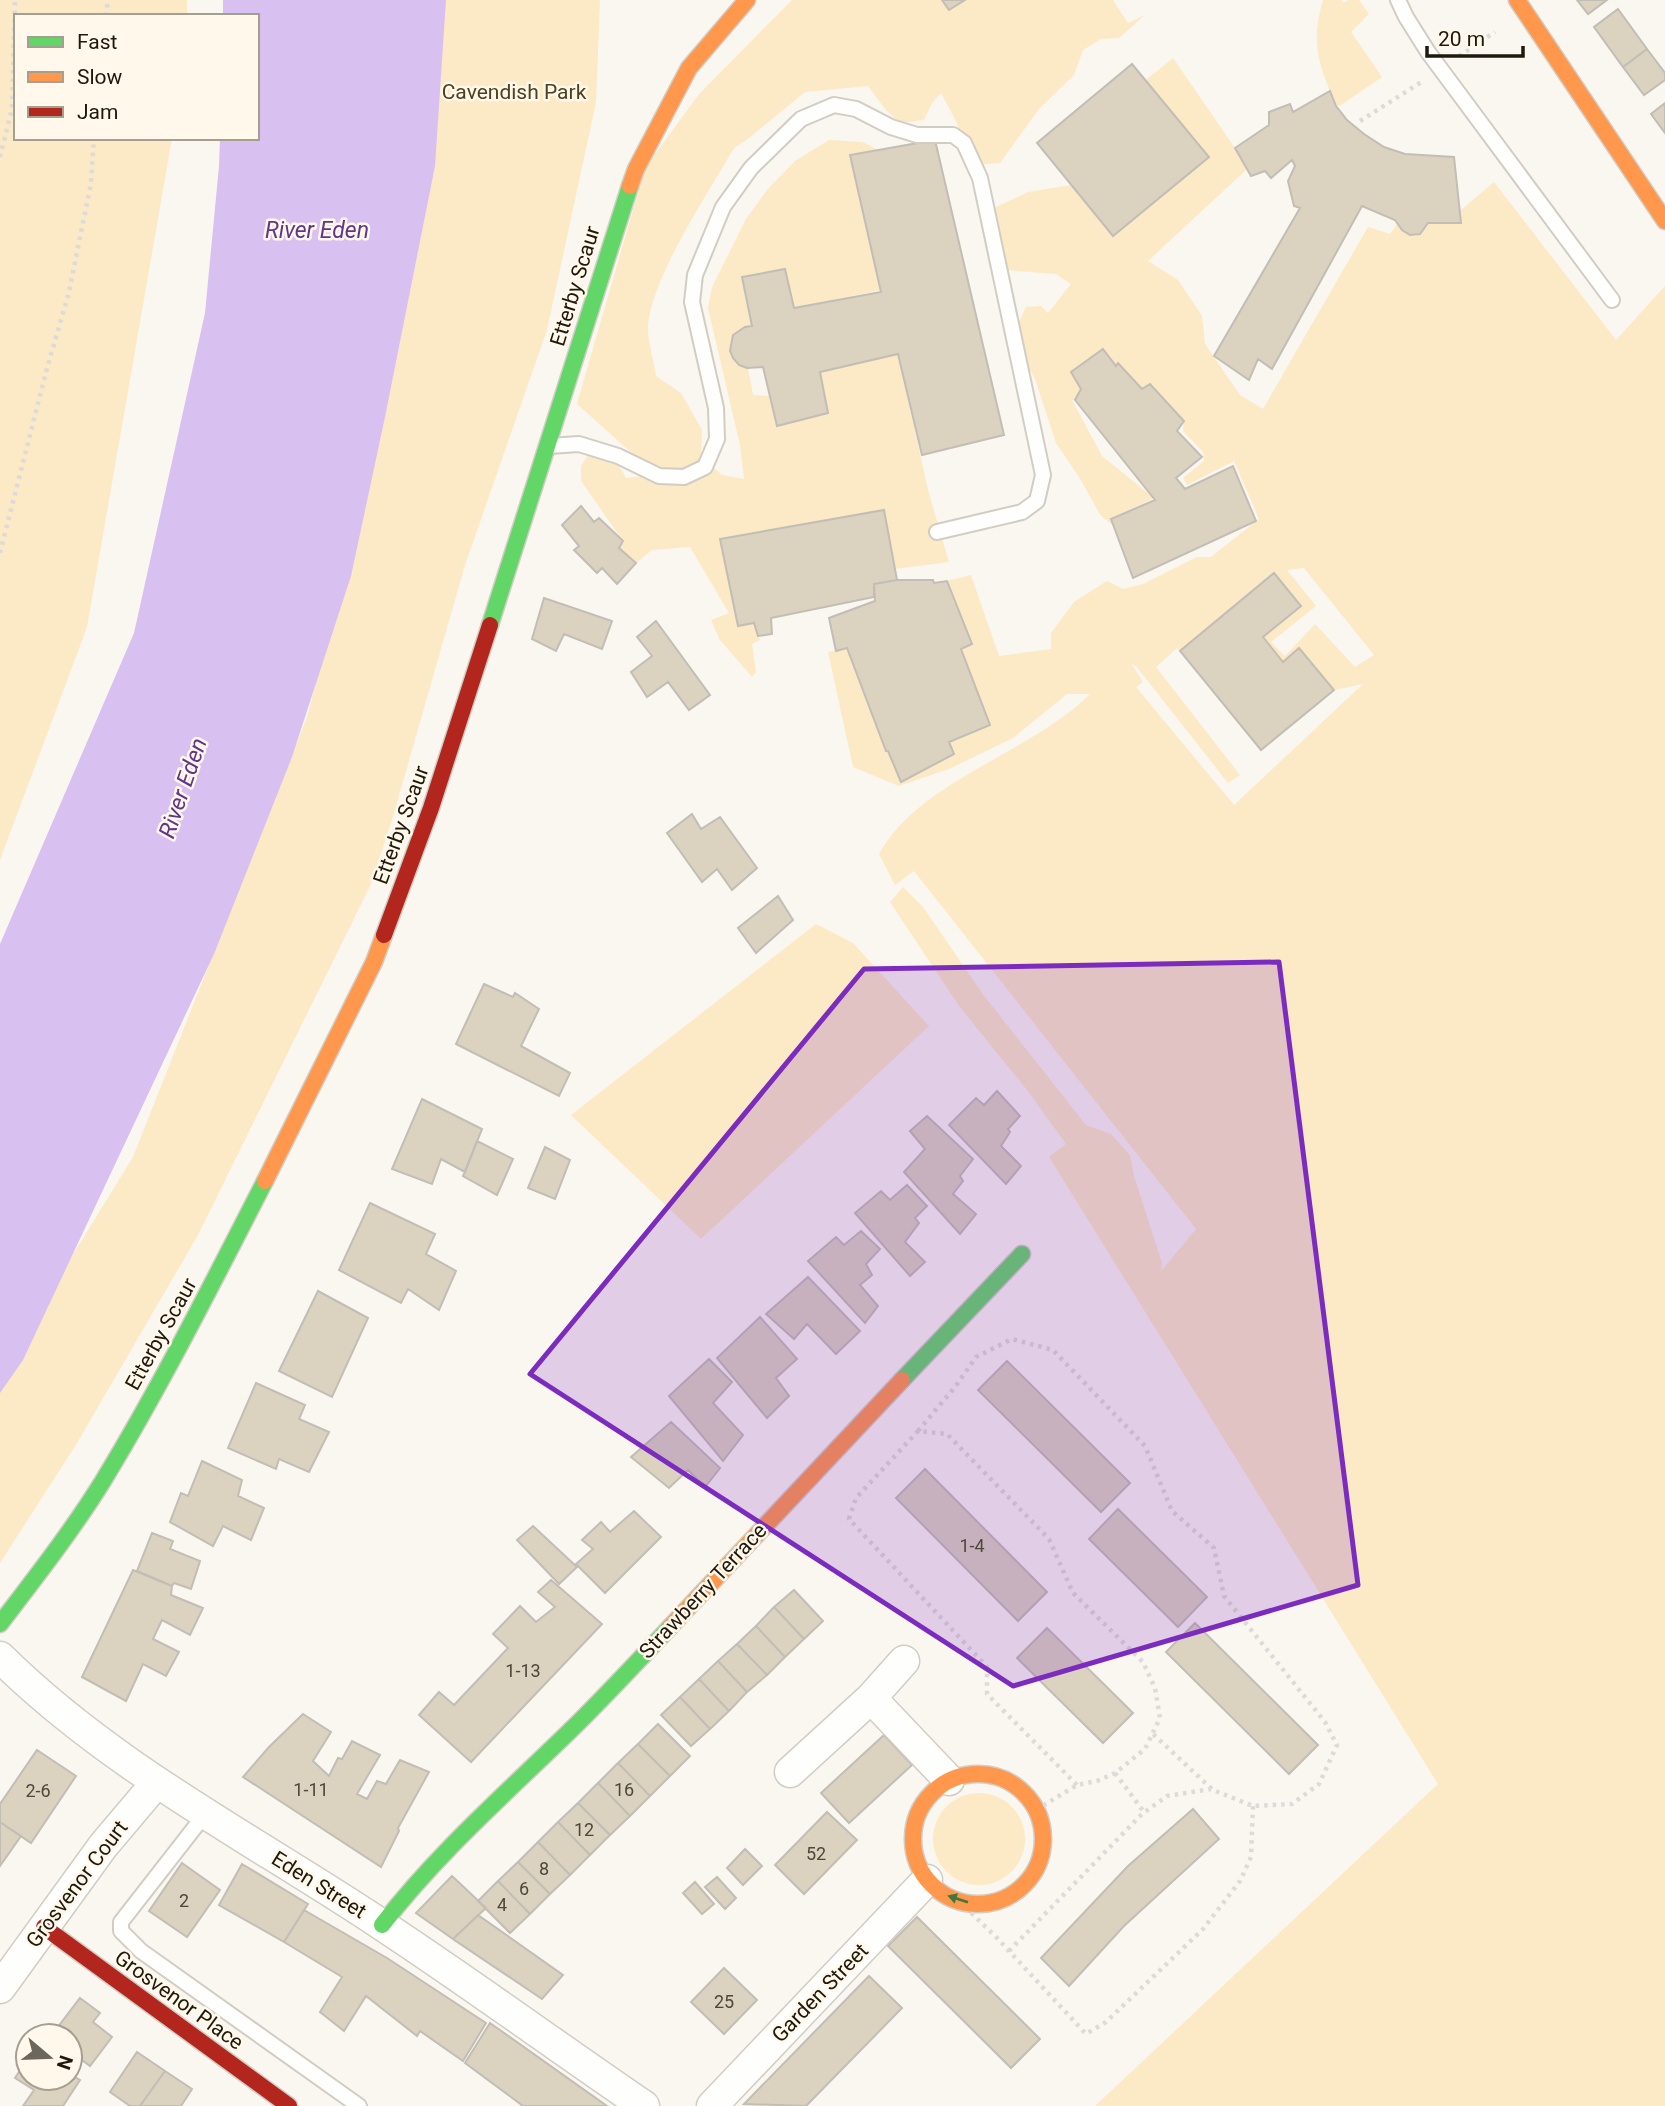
<svg xmlns="http://www.w3.org/2000/svg" width="1665" height="2106" font-family="Roboto,sans-serif">
  <style>
    .green { fill: #fce9c5; fill-rule: evenodd }
    .water { fill: #d8c0f1 }
    .building { fill: #dbd2c0; stroke: #c2bdb5; stroke-width: 2 }
    .lines { fill: none; stroke-linecap: round; stroke-linejoin: round }
    .lane-casing { stroke: #d2cdc4; stroke-width: 18 }
    .street-casing { stroke: #d2cdc4; stroke-width: 33 }
    .fast-casing { stroke: #d2cdc4; stroke-width: 19 }
    .slow-casing { stroke: #d2cdc4; stroke-width: 19 }
    .jam-casing { stroke: #d2cdc4; stroke-width: 19 }
    .path { stroke: #dcdbd9; stroke-width: 4.5; stroke-dasharray: 3.5 5; stroke-linecap: butt }
    .lane { stroke: #fefefd; stroke-width: 14 }
    .street { stroke: #fefefd; stroke-width: 30 }
    .fast { stroke: #63d668; stroke-width: 16 }
    .slow { stroke: #ff974d; stroke-width: 16 }
    .jam { stroke: #b3261e; stroke-width: 16 }
    .oneway { fill: #41783a }
    .marked { fill: #7b2cbf; fill-opacity: 0.2; stroke: #7b2cbf; stroke-width: 5; stroke-linejoin: round }
    .labels { text-anchor: middle; dominant-baseline: central; stroke-width: 5; stroke-linejoin: round; paint-order: stroke }
    .number-label { font-size: 18px; fill: #4e473a }
    .park-label { font-size: 21px; fill: #51401e; stroke: #fff8eb }
    .street-label { font-size: 21px; fill: #1f190d; stroke: #fff8eb }
    .water-label { font-size: 23px; font-style: italic; fill: #613589; stroke: #fff8eb }
  </style>
  <rect width="100%" height="100%" fill="#faf7f0"/>
  <path class="green" d="M0,0H187V16H16V138H172L87,627L0,860Z
    M440,0H600L596,102L547,330L465,565L392,820L371,884L198,1235L77,1443L0,1563V1373L133,1157L307,717L381,437Z
    M792,0H942L949,10L965,0H1113L1128,23L1145,15L1119,38L1101,39L1083,50L1074,75L1039,109L1000,163L969,165L957,123L941,93L932,103L924,120L900,123L886,110L868,86L805,92L749,138L734,148C709,192 650,279 648,328C648,343 654,361 656,376L681,393L702,430L701,457L722,475L744,479L740,445L708,308L712,287L746,219L767,190L795,161L829,140L863,142L878,150L850,155L881,290L794,308L785,269L743,277L753,325L734,334C727,351 732,362 748,368L753,395L770,396L777,425L828,413L820,372L898,354L928,490L949,562L895,569L884,510L721,539L738,626L754,623L760,640L752,644L756,672L752,677L720,640L711,620L729,613L690,547L652,550L636,563L619,548L623,541L581,481V466L588,455C608,453 618,460 626,478L660,474L656,467L635,456L577,404L645,168L699,94Z
    M1323,0H1341L1344,3L1348,0H1359L1369,14L1351,32L1382,77L1341,105L1336,106C1319,64 1310,45 1323,0Z
    M1173,58L1235,148L1247,169L1148,261L1178,280L1202,316L1205,344L1240,395L1263,409L1368,227L1390,234L1397,224L1406,233L1415,236L1423,231L1428,223L1461,222L1460,211L1494,182L1616,340L1665,286V2106H1095L1438,1784L1049,1157L1066,1144L1027,1090L959,1006L890,902L903,887L923,907L982,993L1086,1125L1111,1134L1130,1155L1134,1176L1162,1263L1161,1271L1196,1229L914,871L895,885L879,854C920,780 1030,754 1090,694H1067L1013,738L949,769L899,786L853,767L828,652L847,648L886,751H888L901,782L949,742L990,725L961,649L972,643L947,581L971,575L999,656L1051,649V633L1074,602L1107,581L1123,589L1143,584L1197,557H1211L1259,519L1234,461L1187,485L1183,478L1204,461L1203,452L1183,431L1184,419L1183,423L1150,384L1142,389L1119,364L1116,366L1103,349L1071,372L1081,389L1075,400H1072L1102,456L1154,498L1111,519L1114,526L1101,516L1079,477L1056,443L1035,379L1022,356L1018,324L1026,307L1041,306L1048,313L1071,284L1056,274L990,269L979,215L1028,192L1071,185L1114,236L1209,157L1146,80ZM1304,568L1374,655L1355,667L1315,624L1285,656L1271,642L1316,606L1287,570ZM1274,573L1301,606L1263,637L1283,662L1299,647L1334,690L1363,684L1234,805L1136,687L1143,682L1131,663L1136,666L1228,783L1240,775L1156,667L1177,648L1180,651Z
    M816,924L853,943L929,1026L701,1239L571,1115Z
    M933 1839a46 46 0 1 1 92 0a46 46 0 1 1-92 0Z"/>
  <path class="water" d="M223,0H446L435,166L385,417L351,576L292,757L214,954L23,1360L0,1393V944L134,633L205,313L219,166L220,138H257V16H223Z"/>
  <path class="building" d="M942,0H965L949,10Z
    M1577,0H1607L1588,14Z
    M1618,9L1647,49L1623,67L1594,27Z
    M1647,49L1665,73V80L1644,95L1623,67Z
    M1132,64L1209,157L1113,236L1037,143Z
    M1330,91L1336,106L1347,120L1364,134L1384,147L1405,154L1454,157L1461,223H1428L1420,234L1410,235L1402,230L1395,220L1362,206L1272,369L1258,359L1249,380L1214,356L1300,208L1294,206L1288,181L1295,166L1292,160L1271,178L1265,171L1251,176L1235,148L1269,125V112L1290,104L1293,112Z
    M1665,103V133L1651,114Z
    M935,140L1004,435L922,455L898,354L820,372L828,413L777,426L763,367L747,368L739,365L733,358L730,351L733,335L745,327L752,326L742,277L785,269L794,308L881,292L850,155Z
    M1103,349L1116,366L1118,363L1142,389L1150,384L1184,421L1177,431L1202,457L1176,478L1185,489L1233,466L1256,521L1133,578L1111,519L1155,500L1075,400L1081,389L1071,372Z
    M581,506L594,522L599,518L623,541L619,548L636,563L617,584L602,568L597,573L574,550L579,546L562,525Z
    M884,510L897,580L874,584V597L771,618L772,634L758,636L754,623L738,626L720,539Z
    M1274,573L1301,606L1263,637L1283,662L1299,648L1334,690L1261,750L1180,651Z
    M897,580H933L934,583L947,581L972,644L961,649L990,725L949,742L954,754L901,782L888,751H886L847,648L836,651L829,618L875,601L874,584Z
    M544,598L612,621L602,649L564,634L556,651L532,639Z
    M656,621L710,695L689,710L668,682L647,697L631,672L652,656L637,637Z
    M692,814L701,829L720,817L757,868L732,890L717,869L702,882L667,833Z
    M778,896L793,920L756,953L738,928Z
    M484,984L513,997L515,993L539,1009L521,1046L570,1073L559,1096L456,1044Z
    M997,1091L1020,1116L1008,1129L1010,1132L1001,1146L1021,1166L1006,1184L949,1125L976,1098L984,1105Z
    M422,1099L482,1129L465,1172L441,1159L432,1184L392,1169Z
    M927,1116L973,1159L960,1176L963,1181L953,1194L976,1214L960,1234L904,1172L925,1149L910,1131Z
    M477,1141L513,1159L497,1195L463,1176Z
    M545,1147L570,1160L555,1199L528,1188Z
    M907,1185L927,1206L915,1218L919,1223L905,1242L925,1262L910,1276L855,1213L881,1191L890,1200Z
    M370,1203L435,1234L426,1254L456,1271L439,1310L408,1289L401,1303L339,1270Z
    M861,1231L880,1249L866,1264L872,1275L860,1285L878,1306L865,1323L808,1261L836,1237L844,1245Z
    M808,1277L860,1331L836,1354L807,1324L794,1339L766,1314Z
    M318,1291L368,1318L332,1397L279,1371Z
    M760,1317L797,1359L776,1378L789,1396L767,1418L717,1358Z
    M709,1359L732,1382L713,1403L743,1435L723,1461L669,1396Z
    M1007,1361L1130,1483L1101,1512L978,1390Z
    M256,1383L305,1405L299,1419L329,1432L309,1472L279,1459L276,1469L228,1448Z
    M671,1422L720,1468L705,1487L688,1470L669,1488L631,1457Z
    M202,1461L242,1480L238,1496L264,1508L251,1540L223,1526L213,1546L170,1522L181,1493L188,1496Z
    M925,1469L1047,1592L1018,1621L896,1498Z
    M1118,1509L1207,1597L1178,1627L1089,1539Z
    M634,1511L661,1537L605,1593L576,1564L593,1549L582,1540L601,1522L610,1532Z
    M533,1526L577,1567L559,1584L517,1540Z
    M152,1533L173,1541L170,1549L200,1561L191,1589L174,1583L172,1586L137,1571Z
    M133,1570L172,1586L171,1595L203,1608L190,1635L162,1620L153,1639L179,1652L166,1676L143,1664L126,1701L82,1677Z
    M551,1580L602,1624L471,1762L419,1715L439,1692L454,1705L508,1648L493,1634L520,1606L536,1622L555,1607L538,1592Z
    M794,1590L823,1621L804,1639L774,1607Z
    M774,1607L804,1639L785,1657L756,1626Z
    M1195,1623L1318,1745L1289,1774L1166,1652Z
    M756,1626L785,1657L767,1675L737,1644Z
    M1047,1628L1133,1713L1103,1743L1017,1658Z
    M737,1644L767,1675L747,1692L718,1661Z
    M718,1661L747,1692L729,1711L699,1679Z
    M699,1679L729,1711L710,1729L680,1697Z
    M680,1697L710,1729L691,1746L661,1715Z
    M303,1714L331,1732L313,1761L329,1776L338,1758L342,1759L352,1741L380,1755L357,1794L367,1799L377,1781L386,1784L400,1760L429,1772L398,1828L399,1831L381,1867L243,1777L269,1747Z
    M658,1724L690,1756L670,1776L638,1744Z
    M884,1735L912,1765L849,1823L821,1793Z
    M638,1744L670,1776L650,1796L618,1763Z
    M37,1750L76,1776L31,1843L0,1822V1804Z
    M618,1763L650,1796L630,1816L598,1783Z
    M598,1783L630,1816L610,1835L578,1803Z
    M578,1803L610,1835L590,1855L558,1822Z
    M1193,1809L1219,1839L1124,1926L1069,1986L1041,1958L1128,1866Z
    M827,1812L857,1840L804,1894L775,1865Z
    M0,1822L21,1836L0,1866Z
    M558,1822L590,1855L570,1875L538,1842Z
    M538,1842L570,1875L550,1894L518,1862Z
    M745,1849L762,1866L743,1885L727,1868Z
    M518,1862L550,1894L530,1914L498,1881Z
    M182,1863L220,1890L187,1937L149,1911Z
    M242,1864L308,1904L284,1942L219,1905Z
    M452,1876L486,1908L453,1939L416,1913Z
    M717,1877L736,1898L725,1909L705,1887Z
    M498,1881L530,1914L510,1933L478,1901Z
    M695,1882L714,1904L702,1914L683,1893Z
    M304,1910L387,1958L486,2023L463,2061L420,2031L417,2036L366,1996L344,2031L320,2012L342,1977L284,1942Z
    M478,1915L563,1975L542,1999L453,1939Z
    M917,1917L1040,2039L1011,2068L888,1946Z
    M724,1968L757,2000L724,2034L691,2002Z
    M869,1976L902,2008L806,2106L744,2104Z
    M80,1998L100,2013L93,2022L112,2037L90,2066L70,2051V2036H51Z
    M490,2023L607,2106H523L465,2063Z
    M137,2052L165,2071L140,2106H130L110,2092Z
    M28,2058V2078H70V2074L80,2080L63,2106H23L34,2090L15,2078Z
    M165,2071L192,2089L181,2106H140Z"/>
  <g class="lines">
    <defs>
      <path id="lane" d="M1398,0L1406,17L1428,52L1612,300
        M549,446L579,444L618,456L659,476L684,477L705,467L717,439L716,408L692,302L695,275L723,207L751,168L801,119L834,105L856,109L891,127L917,135H953L964,143L980,178L1043,475L1037,501L1022,512L937,532
        M206,1813L121,1922V1931L141,1951L359,2106"/>
      <path id="street" d="M0,1657C111,1767 253,1839 382,1925C470,1983 556,2046 644,2106
        M871,1698L949,1780
        M790,1772L871,1698L904,1661
        M0,1988L103,1846L157,1782
        M712,2106L927,1880"/>
      <path id="fast" d="M490,625L630,186
        M902,1380L1022,1254
        M0,1624C35,1578 72,1531 103,1481C162,1384 213,1282 265,1181
        M382,1925C440,1850 511,1789 579,1722C610,1691 641,1658 671,1626"/>
      <path id="slow" d="M1517,0L1665,221
        M630,186L636,169L689,68L747,0
        M265,1181L374,962L384,935
        M671,1626L902,1380
        M913 1839a65 65 0 1 1 130 0a65 65 0 1 1-130 0Z"/>
      <path id="jam" d="M384,935L431,808L490,625
        M44,1927L289,2106"/>
    </defs>
    <use href="#lane" class="lane-casing"/>
    <use href="#street" class="street-casing"/>
    <use href="#fast" class="fast-casing"/>
    <use href="#slow" class="slow-casing"/>
    <use href="#jam" class="jam-casing"/>
    <path class="path" d="M106,16L108,0
      M1459,56L1495,32
      M1360,121L1423,81
      M0,157L12,109L15,0
      M0,553L46,372L69,292L91,183L94,138
      M918,1431L955,1387L976,1357L1012,1339L1053,1350L1145,1446L1172,1511L1214,1548L1224,1596L1325,1722L1337,1745L1319,1784L1292,1804L1253,1806L1213,1790L1153,1734
      M1115,1773L1144,1812
      M1036,1810L1077,1785L1097,1781L1115,1773L1145,1749L1160,1718L1155,1688L1143,1662L1073,1593L1049,1539L947,1434L918,1431L856,1498L849,1519L987,1667V1694L1077,1785
      M959,1901L997,1938L1086,2034L1106,2022L1203,1929L1240,1881L1251,1857L1253,1806
      M1009,1951L1142,1814L1167,1796L1211,1789"/>
    <use href="#lane" class="lane"/>
    <use href="#street" class="street"/>
    <use href="#fast" class="fast"/>
    <use href="#slow" class="slow"/>
    <use href="#jam" class="jam"/>
  </g>
  <defs><path id="oneway-solid" d="M-6-.8H1V-3.2L6.5 0L1 3.2V.8H-6Z" transform="scale(1.75)"/></defs>
  <use class="oneway" href="#oneway-solid" transform="translate(958 1899) rotate(-162)"/>
  <path class="marked" d="M1279,962L1358,1585L1013,1686L530,1374L864,969Z"/>
  <g class="labels">
    <g class="number-label">
      <text x="972" y="1545">1-4</text>
      <text x="523" y="1670">1-13</text>
      <text x="311" y="1789">1-11</text>
      <text x="624" y="1789">16</text>
      <text x="38" y="1790">2-6</text>
      <text x="584" y="1829">12</text>
      <text x="816" y="1853">52</text>
      <text x="544" y="1868">8</text>
      <text x="524" y="1888">6</text>
      <text x="184" y="1900">2</text>
      <text x="502" y="1904">4</text>
      <text x="724" y="2001">25</text>
    </g>
    <g class="park-label">
      <text x="514" y="92">Cavendish Park</text>
    </g>
    <g class="street-label">
      <text transform="translate(575 286) rotate(-73)">Etterby Scaur</text>
      <text transform="translate(401 825) rotate(-70)">Etterby Scaur</text>
      <text transform="translate(161 1334) rotate(-61)">Etterby Scaur</text>
      <text transform="translate(703 1591) rotate(-47)">Strawberry Terrace</text>
      <text transform="translate(77 1884) rotate(-53)">Grosvenor Court</text>
      <text transform="translate(319 1885) rotate(32)">Eden Street</text>
      <text transform="translate(820 1993) rotate(-46)">Garden Street</text>
      <text transform="translate(179 2000) rotate(36)">Grosvenor Place</text>
    </g>
    <g class="water-label">
      <text x="317" y="230">River Eden</text>
      <text transform="translate(183 788) rotate(-71)">River Eden</text>
    </g>
  </g>
  <rect x="14" y="14" width="245" height="126" fill="#fff8eb" stroke="#a59f92" stroke-width="2"/>
  <rect x="28" y="37" width="35" height="10" fill="#63d668" stroke="#a59f92" stroke-width="2"/>
  <text x="77" y="49" font-size="21" fill="#1f190d">Fast</text>
  <rect x="28" y="72" width="35" height="10" fill="#ff974d" stroke="#a59f92" stroke-width="2"/>
  <text x="77" y="84" font-size="21" fill="#1f190d">Slow</text>
  <rect x="28" y="107" width="35" height="10" fill="#b3261e" stroke="#a59f92" stroke-width="2"/>
  <text x="77" y="119" font-size="21" fill="#1f190d">Jam</text>
  <g transform="translate(49 2057) rotate(109)"><circle r="33" fill="#fff8eb" stroke="#a59f92" stroke-width="2"/>
  <path d="M0-5L12 26L0 18L-12 26Z" fill="#6c675c"/>
  <text y="-10" font-size="19" font-weight="bold" text-anchor="middle" fill="#1f190d">N</text>
  </g>
  <path d="M1427 46v10h96v-10" fill="none" stroke="#1f190d" stroke-width="3.5"/>
  <text x="1438" y="46" font-size="21" fill="#1f190d" stroke="#fff8eb" stroke-width="5" paint-order="stroke">20 m</text>
</svg>
